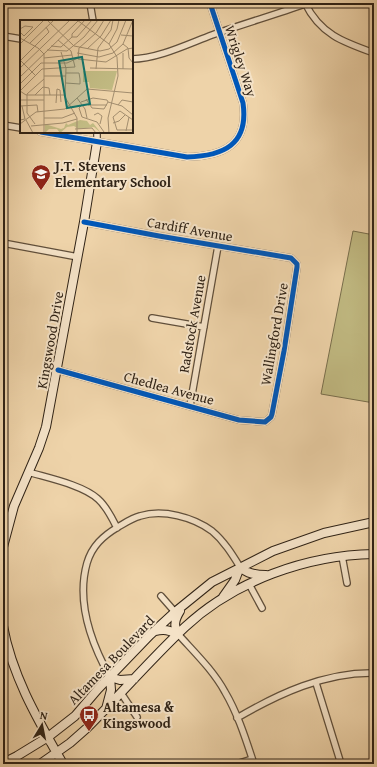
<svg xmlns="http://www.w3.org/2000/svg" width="377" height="767" font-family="'Gentium Book Plus',serif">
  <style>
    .green { fill: #c1ba82; stroke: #786e4c }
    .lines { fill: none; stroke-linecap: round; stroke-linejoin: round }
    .street-casing { stroke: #604f3b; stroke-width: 8 }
    .secondary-casing { stroke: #302316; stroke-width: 10 }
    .street { stroke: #f4e2c7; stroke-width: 5.5 }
    .secondary { stroke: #f4e2c7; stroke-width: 8 }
    .cycleway-casing { stroke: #f4e2c7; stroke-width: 8 }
    .cycleway { stroke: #0057b8; stroke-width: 5 }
    .labels { text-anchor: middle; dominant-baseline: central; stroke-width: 4; stroke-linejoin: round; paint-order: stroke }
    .street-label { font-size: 14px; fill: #302316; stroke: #f4e2c7 }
    .poi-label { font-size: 14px; font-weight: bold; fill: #302316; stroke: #f4e2c7; text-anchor: start }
    .inset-road { fill: none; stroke: #a28d6e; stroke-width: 1 }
    .view { fill: #0f766e; fill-opacity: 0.15; stroke: #0f766e; stroke-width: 2 }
    .inset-edge { fill: none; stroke: #302316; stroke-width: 2 }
  </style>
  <rect width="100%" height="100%" fill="#eed3a9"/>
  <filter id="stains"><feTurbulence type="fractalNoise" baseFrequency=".005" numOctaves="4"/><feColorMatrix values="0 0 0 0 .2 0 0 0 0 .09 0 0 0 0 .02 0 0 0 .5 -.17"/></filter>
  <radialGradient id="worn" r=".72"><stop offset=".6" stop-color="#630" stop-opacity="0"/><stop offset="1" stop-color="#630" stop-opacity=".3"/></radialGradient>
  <path class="green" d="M353,231L374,235V403L321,394Z"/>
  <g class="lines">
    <defs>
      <path id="street" d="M90,3L93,21
        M305,3C320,34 343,42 374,53
        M3,36L21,39
        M132,59C157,59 188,44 212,35C243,24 274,15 305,4
        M3,125L21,128
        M41,132L187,157C223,156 249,145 243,103L210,3
        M97,142V132
        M3,243L78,257
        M152,318L204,327
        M58,370L159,398L239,420L265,422L271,417L272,414L284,351L297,267V264L291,258L159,236L84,222
        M190,406L218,246
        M28,472C48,478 83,485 98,499C107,507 112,518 117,528
        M342,556L347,583
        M249,584L262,608
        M161,596L175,612
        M178,634C194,652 213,670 225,692C238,714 246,740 254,764
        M110,677C91,643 76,602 87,563C92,546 103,536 118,527C125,523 132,518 140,516C163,509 193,517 212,531C224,541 232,554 240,567
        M316,683L341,764
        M121,693L137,717
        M237,718C278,694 325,672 374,673
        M236,764L252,759"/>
      <path id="secondary" d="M3,547L14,506L39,448L46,427L84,222L97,142
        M223,597L235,580L240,567C247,574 256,575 266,575
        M3,626C12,676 38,720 63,764
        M155,631C164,629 169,630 178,634
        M178,634C173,626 175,619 180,611
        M106,709L111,690L110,677L120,680L134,679
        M3,763L17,756L48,737L75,716L98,689L150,635L175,612L212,582L273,551L324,533L374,522
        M40,764L70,743L87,728C120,695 151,659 185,627C234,581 307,555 374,554"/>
    </defs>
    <use href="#street" class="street-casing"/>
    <use href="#secondary" class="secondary-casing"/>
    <use href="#street" class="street"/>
    <use href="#secondary" class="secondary"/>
    <defs>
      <path id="cycleway" d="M41,132L187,157C223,156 249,145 243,103L210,3
        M58,370L159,398L239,420L265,422L271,417L272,414L284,351L297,267V264L291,258L159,236L84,222"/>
    </defs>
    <use href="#cycleway" class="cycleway-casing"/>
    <use href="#cycleway" class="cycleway"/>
  </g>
  <defs>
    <symbol id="school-pin" viewBox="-11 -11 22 30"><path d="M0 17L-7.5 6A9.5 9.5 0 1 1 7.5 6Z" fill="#8f2418" stroke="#f4e2c7"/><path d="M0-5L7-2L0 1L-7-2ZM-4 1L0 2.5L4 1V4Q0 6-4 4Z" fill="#fff"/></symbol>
    <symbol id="bus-pin" viewBox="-11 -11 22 30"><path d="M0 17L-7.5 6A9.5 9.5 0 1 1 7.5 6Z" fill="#8f2418" stroke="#f4e2c7"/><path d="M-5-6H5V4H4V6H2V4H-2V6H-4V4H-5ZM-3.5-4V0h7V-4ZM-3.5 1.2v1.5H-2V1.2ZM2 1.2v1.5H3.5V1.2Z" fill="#fff"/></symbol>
  </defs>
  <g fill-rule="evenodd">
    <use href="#school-pin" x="30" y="163" width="22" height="30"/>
    <use href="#bus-pin" x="78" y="704" width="22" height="30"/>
  </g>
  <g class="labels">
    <g class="street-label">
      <text transform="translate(241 61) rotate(72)">Wrigley Way</text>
      <text transform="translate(190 229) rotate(10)">Cardiff Avenue</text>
      <text transform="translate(192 324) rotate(-80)">Radstock Avenue</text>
      <text transform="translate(274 334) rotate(-80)">Wallingford Drive</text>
      <text transform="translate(50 340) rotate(-80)">Kingswood Drive</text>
      <text transform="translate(169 388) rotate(15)">Chedlea Avenue</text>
      <text transform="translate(111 660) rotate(-46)">Altamesa Boulevard</text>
    </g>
    <g class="poi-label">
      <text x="55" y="166">J.T. Stevens<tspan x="55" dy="16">Elementary School</tspan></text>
      <text x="103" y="707">Altamesa &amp;<tspan x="103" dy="16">Kingswood</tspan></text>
    </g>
  </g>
  <g transform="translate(20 20)">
    <rect width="113" height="113" fill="#eed3a9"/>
    <path d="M63,51H97L92,70L70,68L69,62H63ZM60,100L67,101L70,105L73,103L81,113L74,107L58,109L54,106L47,107L40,113L37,109H29L25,113V104L41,109L44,108L46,103L48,105Z" fill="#c1ba82"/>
    <path class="inset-road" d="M27,0L54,26L80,31L89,29L97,22L106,0M57,0L89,24L97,37L98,56L88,98L89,113M84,0L76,13L59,28L58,39L86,42L107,29L113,28M0,9L5,6L13,7L4,16L0,12M101,15L113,16M52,17V14L65,0M0,18L18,28L24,34V113M10,23L34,0M0,24L24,0M89,24L97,9L99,0M103,24L108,28L109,38L113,43M31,26L41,27L52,17H57L72,0M67,29L81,16L91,0M27,30L47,31L64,17L78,0M41,32L46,48L45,77L57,98V113M57,33L79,37L93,33L103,24L113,0M103,33V49M24,38L52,35M0,40L16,56M0,41L29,12L26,7M0,48L50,0M70,48L113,49M76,49L78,28L91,10L93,0M24,56H46M0,57L58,1M46,63L60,64V59L59,53H46M0,64L21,43H47L58,38M0,71L22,49L55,47L51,31L38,20M0,71L6,75H45M15,75L23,67L29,68L30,75M57,78L65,89L67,98M66,79L72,88L84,89L88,82M0,80H24M61,82L73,78L87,80L88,82M88,82L102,86L113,95M36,83L37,69L40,70L41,82M62,85L59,88L62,97L77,102L84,112M68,85H87M98,85L102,80L113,82M0,86L17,85L18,92M74,95L78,93L82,96L80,104M24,98H42L55,93M0,100L5,99L2,86M6,100L13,113M113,100L100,91L93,97L97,110H113M93,103L99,101L105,95M0,104L16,92L45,89L67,69L113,73M15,104L7,93V74L24,59M11,106L43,103L57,99M55,109L72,108L76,113M106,111L109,97"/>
    <path class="view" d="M62,37L70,84L47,88L39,41Z"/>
    <rect width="113" height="113" class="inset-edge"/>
  </g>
  <rect width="377" height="767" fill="none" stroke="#eed3a9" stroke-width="16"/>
  <rect x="4" y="4" width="369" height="759" fill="none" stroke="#302316" stroke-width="2"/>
  <rect x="8" y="8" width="361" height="751" fill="none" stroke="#302316"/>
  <g transform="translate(42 725) rotate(10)" stroke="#f4e2c7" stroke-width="3" paint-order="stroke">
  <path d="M0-3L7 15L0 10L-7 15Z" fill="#302316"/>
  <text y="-6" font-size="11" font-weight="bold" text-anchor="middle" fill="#302316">N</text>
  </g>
  <rect width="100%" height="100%" filter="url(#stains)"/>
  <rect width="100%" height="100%" fill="url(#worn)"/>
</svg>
